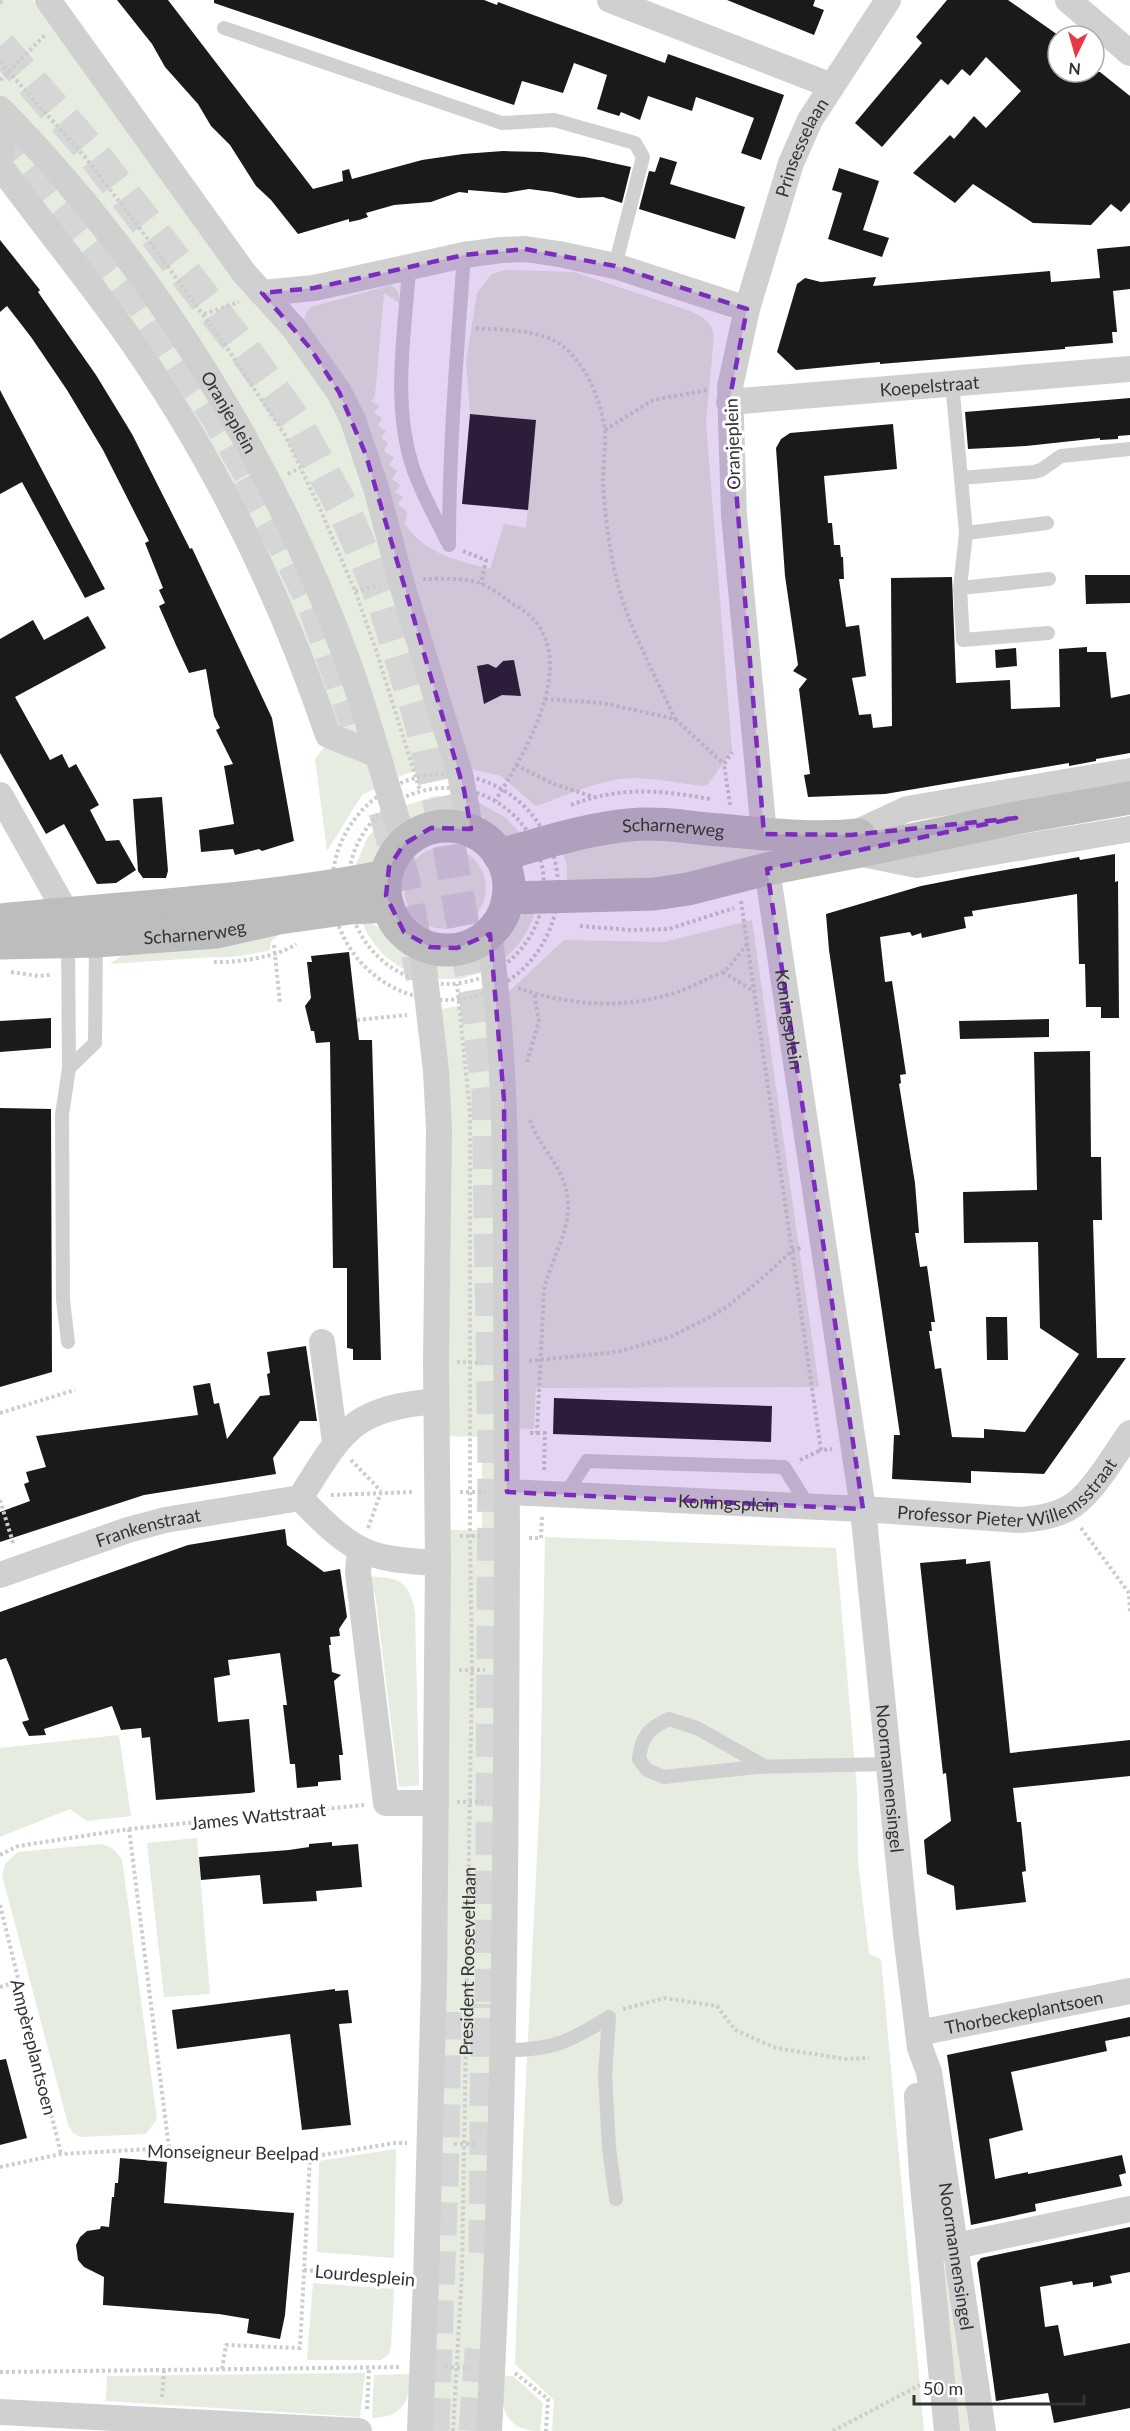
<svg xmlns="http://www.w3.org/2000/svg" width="1130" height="2431" font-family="Lato,sans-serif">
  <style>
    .green { fill: #e6ecdf }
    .building { fill: #1a1a1a }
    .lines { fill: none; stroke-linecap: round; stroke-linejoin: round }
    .highway-tunnel { stroke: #d6d6d6; stroke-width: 33; stroke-dasharray: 33 16; stroke-linecap: butt }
    .path { stroke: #cdcdcd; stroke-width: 4; stroke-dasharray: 3 3; stroke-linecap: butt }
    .lane { stroke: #d0d0d0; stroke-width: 14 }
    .street { stroke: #d0d0d0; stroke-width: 26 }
    .secondary { stroke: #bdbdbd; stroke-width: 33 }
    .marked { fill: #7b2cbf; fill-opacity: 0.2; stroke: #7b2cbf; stroke-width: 4.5; stroke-dasharray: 12 8; stroke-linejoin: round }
    .labels { text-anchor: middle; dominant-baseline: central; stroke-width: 6; stroke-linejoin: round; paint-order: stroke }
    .street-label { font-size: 18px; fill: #333; stroke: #fff }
  </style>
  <rect width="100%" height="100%" fill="#fff"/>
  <path class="green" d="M0,0H33L239,281L338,402L448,764L405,774L362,795L327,851L315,759L329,741L267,563L0,160Z
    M505,270L574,272L690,311C703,317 711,321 714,336L706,422L732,751L708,784L703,786C676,783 647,776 620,779C591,783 563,797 536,806L501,776L466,768L367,444L304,325C304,318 305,312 311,307L391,285L398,291L401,304L384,293L375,396L371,401L379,406L374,413L382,418L378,426L386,431L381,438L388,443L384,451L394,458L389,465L397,471L392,479L400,485L395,492L403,497L398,504L407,512L405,524C426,554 455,560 490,569L504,524L526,528L536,420L470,414L466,361L477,293L492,274Z
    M435,796H455L459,814L426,816L405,826L401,807Z
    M476,801L506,818L521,834L508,839C491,830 481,819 476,801Z
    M385,818C388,835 386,849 375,862L356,865L367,838Z
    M601,838L846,846L658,885L567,888V867L562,847Z
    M404 888a41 41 0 1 1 82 0a41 41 0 1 1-82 0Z
    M536,909C530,929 519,949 501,960C503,936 511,917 536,909Z
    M361,920C386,926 408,947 414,973C388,964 371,944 361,920Z
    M752,920L819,1387L536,1388L534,1429L513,1428L506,994L564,940L664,942Z
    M283,932L272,940L269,951C251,953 232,959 214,957L110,964L123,955Z
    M484,952L486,971L460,979H433L431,961H459Z
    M490,1000L499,1094L498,1836L482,2431H425L444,1530H482V1437L442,1436L436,1010Z
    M545,1537L836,1548L857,1789L858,1862L869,1954L881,1959L924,2431H552L554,2400L515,2364L523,2141L540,1794Z
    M366,1576C396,1578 409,1578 415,1612L419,1785L399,1787L375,1593H368Z
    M119,1735L131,1816L87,1821L70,1809L0,1837V1748Z
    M197,1838L210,1994L164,1997L147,1843Z
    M102,1844L112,1848L122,1859L157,2119L146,2134L80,2137L72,2132L68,2124L2,1875L5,1864L18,1852Z
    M396,2149L394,2258L317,2252L319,2161Z
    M951,2265L975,2431H958L941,2267Z
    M313,2283L394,2289L391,2347L388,2355L381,2360H307Z
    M365,2373L360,2417L106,2401L107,2376Z
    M412,2374C409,2401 403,2417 372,2418L374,2375Z
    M499,2376H513L543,2403L540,2431C503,2431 502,2406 499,2376Z"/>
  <path class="building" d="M117,0H168L313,189L343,181L342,171L349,169L352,179L422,160L463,154L503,151L542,152L585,157L631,167L622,203L603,197L578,198L552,192L529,189L505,193L468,190V193L459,192L431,202L394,205L366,213L368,217L359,220L349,222V219L298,234L271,200L256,186L230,145L211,126L198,104L165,67L152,44Z
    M214,0H484L497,5L498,2L665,63L668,54L784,95L761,160L741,153L754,118L696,97L692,111L648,96L640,120L621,112L619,116L597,109L607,75L574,63L563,93L522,81L514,105L214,3Z
    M727,0H815L813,6L824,10L814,35Z
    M947,0H1008L1058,35V72H1100L1130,96V202L1121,212L1111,204L1091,225L1033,223L973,184L955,203L913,173L950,135L954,139L974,116L986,128L1021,91L986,57L970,76L962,69L948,85L941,79L882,147L855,123L922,43L916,37Z
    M660,157L677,162L670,184L745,207L735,239L639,209L649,171L655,172Z
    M839,168L879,181L863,230L889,238L882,257L828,239L842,193L832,190Z
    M0,240L40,290L38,292L96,375L132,434L190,549L192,548L272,718L294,841L262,851L259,849L235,855L233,849L201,852L199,830L234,824L224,766L233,764L216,730L220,728L214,716L206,669L189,673L176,645L159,606L165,603L159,590L163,588L145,543L149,541L103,450L67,390L31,337L7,306L0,312Z
    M1130,246V289L1113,291L1117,332H1112L1113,343L1065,347V349L880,364V362L796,370L777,352L797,284L805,278L821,282L876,277L873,286L1050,271L1051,282L1100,278L1097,249Z
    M0,390L63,510L105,589L85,598L22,482L0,494Z
    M1130,398V435L1118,436V439L1100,440V438L1026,446L968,449L965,412Z
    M470,414L536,420L528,510L462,504Z
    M893,424L897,469L824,476L828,523H832L834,545H840L841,557H843L844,579H839L846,627L859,625L866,676L852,678L859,715L871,714L873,728L892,726L891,578L952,577L956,683L1010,680L1011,709L1060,707L1059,649L1087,647V652H1106L1111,698L1130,694V753L1096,759V761L1069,766V763L885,794L808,797L804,775L810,774L799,689L807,679L793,671L798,665L785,576L776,448L781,439L790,433Z
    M1085,575H1130V603L1086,604Z
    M88,616L106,648L15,697L50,760L62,754L69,768L76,764L99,805L90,810L106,841L119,840L136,870L116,883L97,884L64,824L46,834L0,753V639L33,620L44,640Z
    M1016,648L1017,666L996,668L995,650Z
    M514,660L521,696L502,695L484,704L477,666L488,664L496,668L503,661Z
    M162,797L168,871L166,878H143L138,871L133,799Z
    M1115,854V882L1118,881L1119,1018H1101V1007H1086L1085,964H1079L1077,894L972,911L973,916L964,917L966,928L922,938L921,933L912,936L910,932L880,937L885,982L892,981L906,1074L900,1075L901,1083L899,1084L915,1183L919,1233H915L920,1267L927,1266L935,1322H931L932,1331H929L935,1369L941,1368L952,1437L984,1438V1429L1025,1432L1079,1354L1040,1328L1038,1242L964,1243L963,1192L1037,1190L1034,1052L1090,1051L1091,1157H1101L1102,1220H1093L1097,1358H1126L1044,1474L971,1471V1483L892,1479L894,1435H900L829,950L826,914L921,886L972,876L1079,857L1080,860Z
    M349,952L359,1040H372L381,1360H353V1349L347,1348V1268H333L330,1042L316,1043L314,1031H311L305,1006L311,998L307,962H312L311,956Z
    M51,1018V1048L0,1052V1021Z
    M1049,1019V1037L960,1039L959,1021Z
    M0,1108L51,1109L52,1372L0,1387Z
    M986,1317H1007L1008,1360H987Z
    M306,1346L317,1421H300L273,1458L276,1474L144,1495L0,1542V1512L30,1501L24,1484L29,1482L26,1472L46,1467L36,1436L198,1415L193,1386L210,1383L214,1404L219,1403L227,1439L260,1396L270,1395L267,1374L270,1373L267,1352Z
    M554,1398L772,1406L771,1442L553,1434Z
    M285,1529L287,1545L324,1572L340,1569L347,1617L339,1629L340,1636L330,1637L331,1645H329L332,1672L341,1675L334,1681L343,1755H339L341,1780L318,1782V1786L297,1788L295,1764H290L283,1705H287L280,1653L228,1660L230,1675L214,1678L218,1722L249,1719L255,1792L250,1793L156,1800L150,1737L142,1738L141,1728L121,1730L112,1706L44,1729L46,1735L29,1736L22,1722L29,1720L10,1667L6,1658L0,1660V1612L188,1545Z
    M966,1559V1564L990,1561L1010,1753L1130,1740V1776L1013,1788L1017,1822H1021L1026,1871L1022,1872L1026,1902L956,1910L954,1886L927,1874L924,1840L951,1821L946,1773L943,1774L920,1563Z
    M332,1842V1846L358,1844L362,1887L316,1891L317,1901L263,1904L260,1875L201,1880L199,1857L289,1850L309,1847V1844Z
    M335,1989V1991L348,1990L352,2023L339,2024L351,2125L302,2130L290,2034L177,2049L172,2010Z
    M1130,2017V2036L1105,2041L1107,2051L1011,2072L1023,2130L989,2139L995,2179L1028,2172V2174L1122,2155L1126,2173L1119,2175L1122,2186L1035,2204L1036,2211L971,2225L947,2055Z
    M6,2059L27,2138L0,2145V2060Z
    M120,2158L167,2162L164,2203L294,2213L285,2315L280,2339L247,2333L249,2319L219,2314L103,2305L104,2277L84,2267L78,2260L76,2245L80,2237L87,2231L100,2229L101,2226L109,2227L112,2197H114L115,2183H118Z
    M1130,2227V2272L1110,2276L1112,2283L1093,2287V2282L1073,2285L1072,2281L1040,2287L1045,2327L1058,2325L1064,2356L1130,2343V2408L1054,2423L1048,2393L996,2401L977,2263L981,2258Z"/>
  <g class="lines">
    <path class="highway-tunnel" d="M0,46L88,147L251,359L294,419L344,510L366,560L384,604L421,723L449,845L476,1001L488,1093L494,1448L491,2028
      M0,130L144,306L218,418L261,493
      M245,478L286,548L312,601L356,723
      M385,811L404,883L422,978
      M485,2253L487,2004
      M433,2431L443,2148L445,2012
      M475,2431L482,2340"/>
    <g class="path">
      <path d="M0,3L4,0"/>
      <path d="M0,62L85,157L144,234L225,345L285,435L321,511L355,591L376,650L420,791"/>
      <path d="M0,80L46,34"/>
      <path d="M204,314L239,302"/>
      <path d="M476,328C500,330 526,329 548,338C581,350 601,397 605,431C606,447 603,465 603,481C604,508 608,536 613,563C623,618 652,668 675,719"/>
      <path d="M605,430L653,400L708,390"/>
      <path d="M288,474L300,468"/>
      <path d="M463,551L486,560L481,584"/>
      <path d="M423,579C441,579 465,577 482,584C493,589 503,597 513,604C523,610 534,617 540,628C571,677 522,758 495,801"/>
      <path d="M355,591L380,585"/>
      <path d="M545,699L603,703L675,719L724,764"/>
      <path d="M516,765L554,784L594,797"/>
      <circle cx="445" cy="887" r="113"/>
      <circle cx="446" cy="886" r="98"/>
      <path d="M571,805C620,786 659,790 710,799"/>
      <path d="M730,805L724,764L732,752"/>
      <path d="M741,901L821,1450L832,1449"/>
      <path d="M580,926L631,930L669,929L734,908"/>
      <path d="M274,945L280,1003"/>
      <path d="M214,962C236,963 278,957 296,944"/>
      <path d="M11,972L38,976L51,975"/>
      <path d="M723,972L755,992"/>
      <path d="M518,988C580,1010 649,1010 707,979C712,976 719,975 724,971C733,964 740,952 748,943"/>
      <path d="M357,1020L407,1015"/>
      <path d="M527,1062L539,1021L534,993"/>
      <path d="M530,1120C536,1140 553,1157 562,1177C580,1220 553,1250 544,1290L537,1433H530"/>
      <path d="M529,1361L616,1352L670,1337L708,1318L728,1306L760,1280L793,1250L802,1248"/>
      <path d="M457,1362L483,1363"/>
      <path d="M0,1413L75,1390"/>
      <path d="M537,1433H545L544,1473"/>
      <path d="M351,1460L381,1491"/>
      <path d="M800,1460L821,1450"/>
      <path d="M460,1492H485"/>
      <path d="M331,1495L413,1492"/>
      <path d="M0,1500L14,1546"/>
      <path d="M368,1528L381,1492"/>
      <path d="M1081,1528L1129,1593L1130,1613"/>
      <path d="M460,1536H485"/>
      <path d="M529,1538H541L542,1516"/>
      <path d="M459,1670H485"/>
      <path d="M457,1802H483"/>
      <path d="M129,1829L169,2148"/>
      <path d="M0,1855L18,1846L129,1829L364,1805"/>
      <path d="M0,1905L61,2154"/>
      <path d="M0,1987L18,1981"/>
      <path d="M623,2009L665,1998L717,2006L735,2030L776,2048L846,2059L869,2058"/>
      <path d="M454,2144H476"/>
      <path d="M0,2167L61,2154L169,2148L310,2157L395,2143H407"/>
      <path d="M304,2270L402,2278"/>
      <path d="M445,2367L470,2368"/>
      <path d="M222,2369L226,2345L300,2348L310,2157"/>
      <path d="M0,2372L401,2367"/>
      <path d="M515,2373L548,2399L546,2431"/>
      <path d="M162,2397L164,2370"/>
      <path d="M367,2409L369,2368"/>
      <path id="s1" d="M453,2431L462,2273L472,1670L470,1536V1112L457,984"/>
      <path d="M833,2431L920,2385"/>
    </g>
    <path class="lane" d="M224,28L502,123L554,120L635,143L643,157L615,266
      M409,268C405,333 392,402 412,465C420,491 435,516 447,541
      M952,383L961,478L1034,472L1041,470L1061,456L1130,449
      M961,478L966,533L960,588L963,640L1048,633
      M966,533L1047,523
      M449,545C449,448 457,352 464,255
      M960,588L1049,579
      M68,940L69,1068L62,1115L63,1300L68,1342
      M69,1068L95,1043L96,941
      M565,1495L587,1461L784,1467L809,1507
      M766,1767L697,1728L669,1719C649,1728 641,1737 639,1759L647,1770L664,1777L756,1767L889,1764
      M609,2017L605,2075L609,2148L616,2199
      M503,2050C550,2051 570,2042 609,2017"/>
    <g class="street">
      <path d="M48,0L244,273L293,327L339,392L353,420L376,488L402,585L460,774L471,831"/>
      <path d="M610,0L832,86"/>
      <path d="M1068,0L1130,53"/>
      <path id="s2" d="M0,109C150,261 274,461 348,662C369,721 386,783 404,844"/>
      <path d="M0,162L6,115"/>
      <path d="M0,166C39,219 80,269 118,322C209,448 278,588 328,735L378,755"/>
      <path d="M262,293L314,288L464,255L501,250L525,249L559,254L615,266L747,309"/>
      <path id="s3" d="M729,402L1130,369"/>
      <path d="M0,795L67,914"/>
      <path id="s4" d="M764,834L734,515L730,387L747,309L791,163L810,120L888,0"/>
      <path d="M851,835L907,809L1130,771"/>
      <path d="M862,854L917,865L1130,829"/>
      <path id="s5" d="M767,869L863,1509L906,1935L920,2048L929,2072L983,2431"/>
      <path d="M322,1342L335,1442"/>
      <path id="s6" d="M507,1492L863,1509L1020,1520C1036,1519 1052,1517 1067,1509C1091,1497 1114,1455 1130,1433"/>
      <path d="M300,1498C318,1516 337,1537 360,1549C384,1561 412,1561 438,1563"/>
      <path d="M360,1549L358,1573L386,1803H436"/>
      <path id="s7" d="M0,1575L128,1530L165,1520L300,1498C343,1430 351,1409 436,1401"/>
      <path id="s8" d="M918,2033L1130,1991"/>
      <path d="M917,2096L922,2175L947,2431"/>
      <path d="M937,2250L1130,2209"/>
      <path d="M0,2412L359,2431"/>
      <path d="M420,2431L426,2280L434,1979L438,1563L436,1362L439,1129L436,1071L421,943"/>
      <path d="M489,2431C505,2135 506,1839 507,1542C507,1454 506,1366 506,1278C506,1162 505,1047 489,932"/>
    </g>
    <g class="secondary">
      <circle cx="447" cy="888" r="62"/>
      <path id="s9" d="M499,855C542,844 585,829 629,825C655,822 682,826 707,829C758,833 809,840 859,835"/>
      <path d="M508,898L654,894L688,889L767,869L855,852L1016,818L1130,798"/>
      <path d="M0,920C129,906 259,902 386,876"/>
      <path id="s10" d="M0,943L96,941L217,932L279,918L350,908L388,906"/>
    </g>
  </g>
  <path class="marked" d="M525,249L615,266L747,309L729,402L764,834L851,835L1016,818L767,869L863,1509L507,1492L504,1100L490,934L457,948L430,947L404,932L386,896L389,867L404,844L431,828L471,829L464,790L366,455L339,392L310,348L262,293L314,288L464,255Z"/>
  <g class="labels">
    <g class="street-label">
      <text stroke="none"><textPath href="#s4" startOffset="699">Prinsesselaan</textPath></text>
      <text stroke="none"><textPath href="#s3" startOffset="201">Koepelstraat</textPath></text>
      <text stroke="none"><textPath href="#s2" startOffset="381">Oranjeplein</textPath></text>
      <text transform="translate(732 444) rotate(-92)">Oranjeplein</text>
      <text stroke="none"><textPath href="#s9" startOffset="178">Scharnerweg</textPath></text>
      <text stroke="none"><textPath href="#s10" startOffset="195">Scharnerweg</textPath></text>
      <text stroke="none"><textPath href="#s5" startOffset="152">Koningsplein</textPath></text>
      <text stroke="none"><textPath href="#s6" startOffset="510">Professor Pieter Willemsstraat</textPath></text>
      <text stroke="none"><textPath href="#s6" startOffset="222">Koningsplein</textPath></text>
      <text stroke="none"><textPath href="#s7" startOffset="156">Frankenstraat</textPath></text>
      <text stroke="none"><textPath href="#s5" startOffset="918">Noormannensingel</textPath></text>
      <text transform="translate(258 1816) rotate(-6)">James Wattstraat</text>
      <text stroke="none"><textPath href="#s1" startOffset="470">President Rooseveltlaan</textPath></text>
      <text stroke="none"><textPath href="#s8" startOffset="108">Thorbeckeplantsoen</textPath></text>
      <text transform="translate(34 2047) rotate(76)">Ampèreplantsoen</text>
      <text transform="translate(233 2152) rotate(1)">Monseigneur Beelpad</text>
      <text stroke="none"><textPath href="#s5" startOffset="1401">Noormannensingel</textPath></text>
      <text transform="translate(365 2275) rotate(5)">Lourdesplein</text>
    </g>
  </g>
  <g transform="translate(1076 54) rotate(185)"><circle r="28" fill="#ffffff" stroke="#adadad" stroke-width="1.5"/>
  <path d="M0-4.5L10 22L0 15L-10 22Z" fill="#e63946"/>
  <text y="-9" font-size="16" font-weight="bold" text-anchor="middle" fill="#333333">N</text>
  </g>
  <path d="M914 2395v9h170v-9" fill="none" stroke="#333333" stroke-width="3"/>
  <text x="923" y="2395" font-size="18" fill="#333333" stroke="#ffffff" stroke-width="4.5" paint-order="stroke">50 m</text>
</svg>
